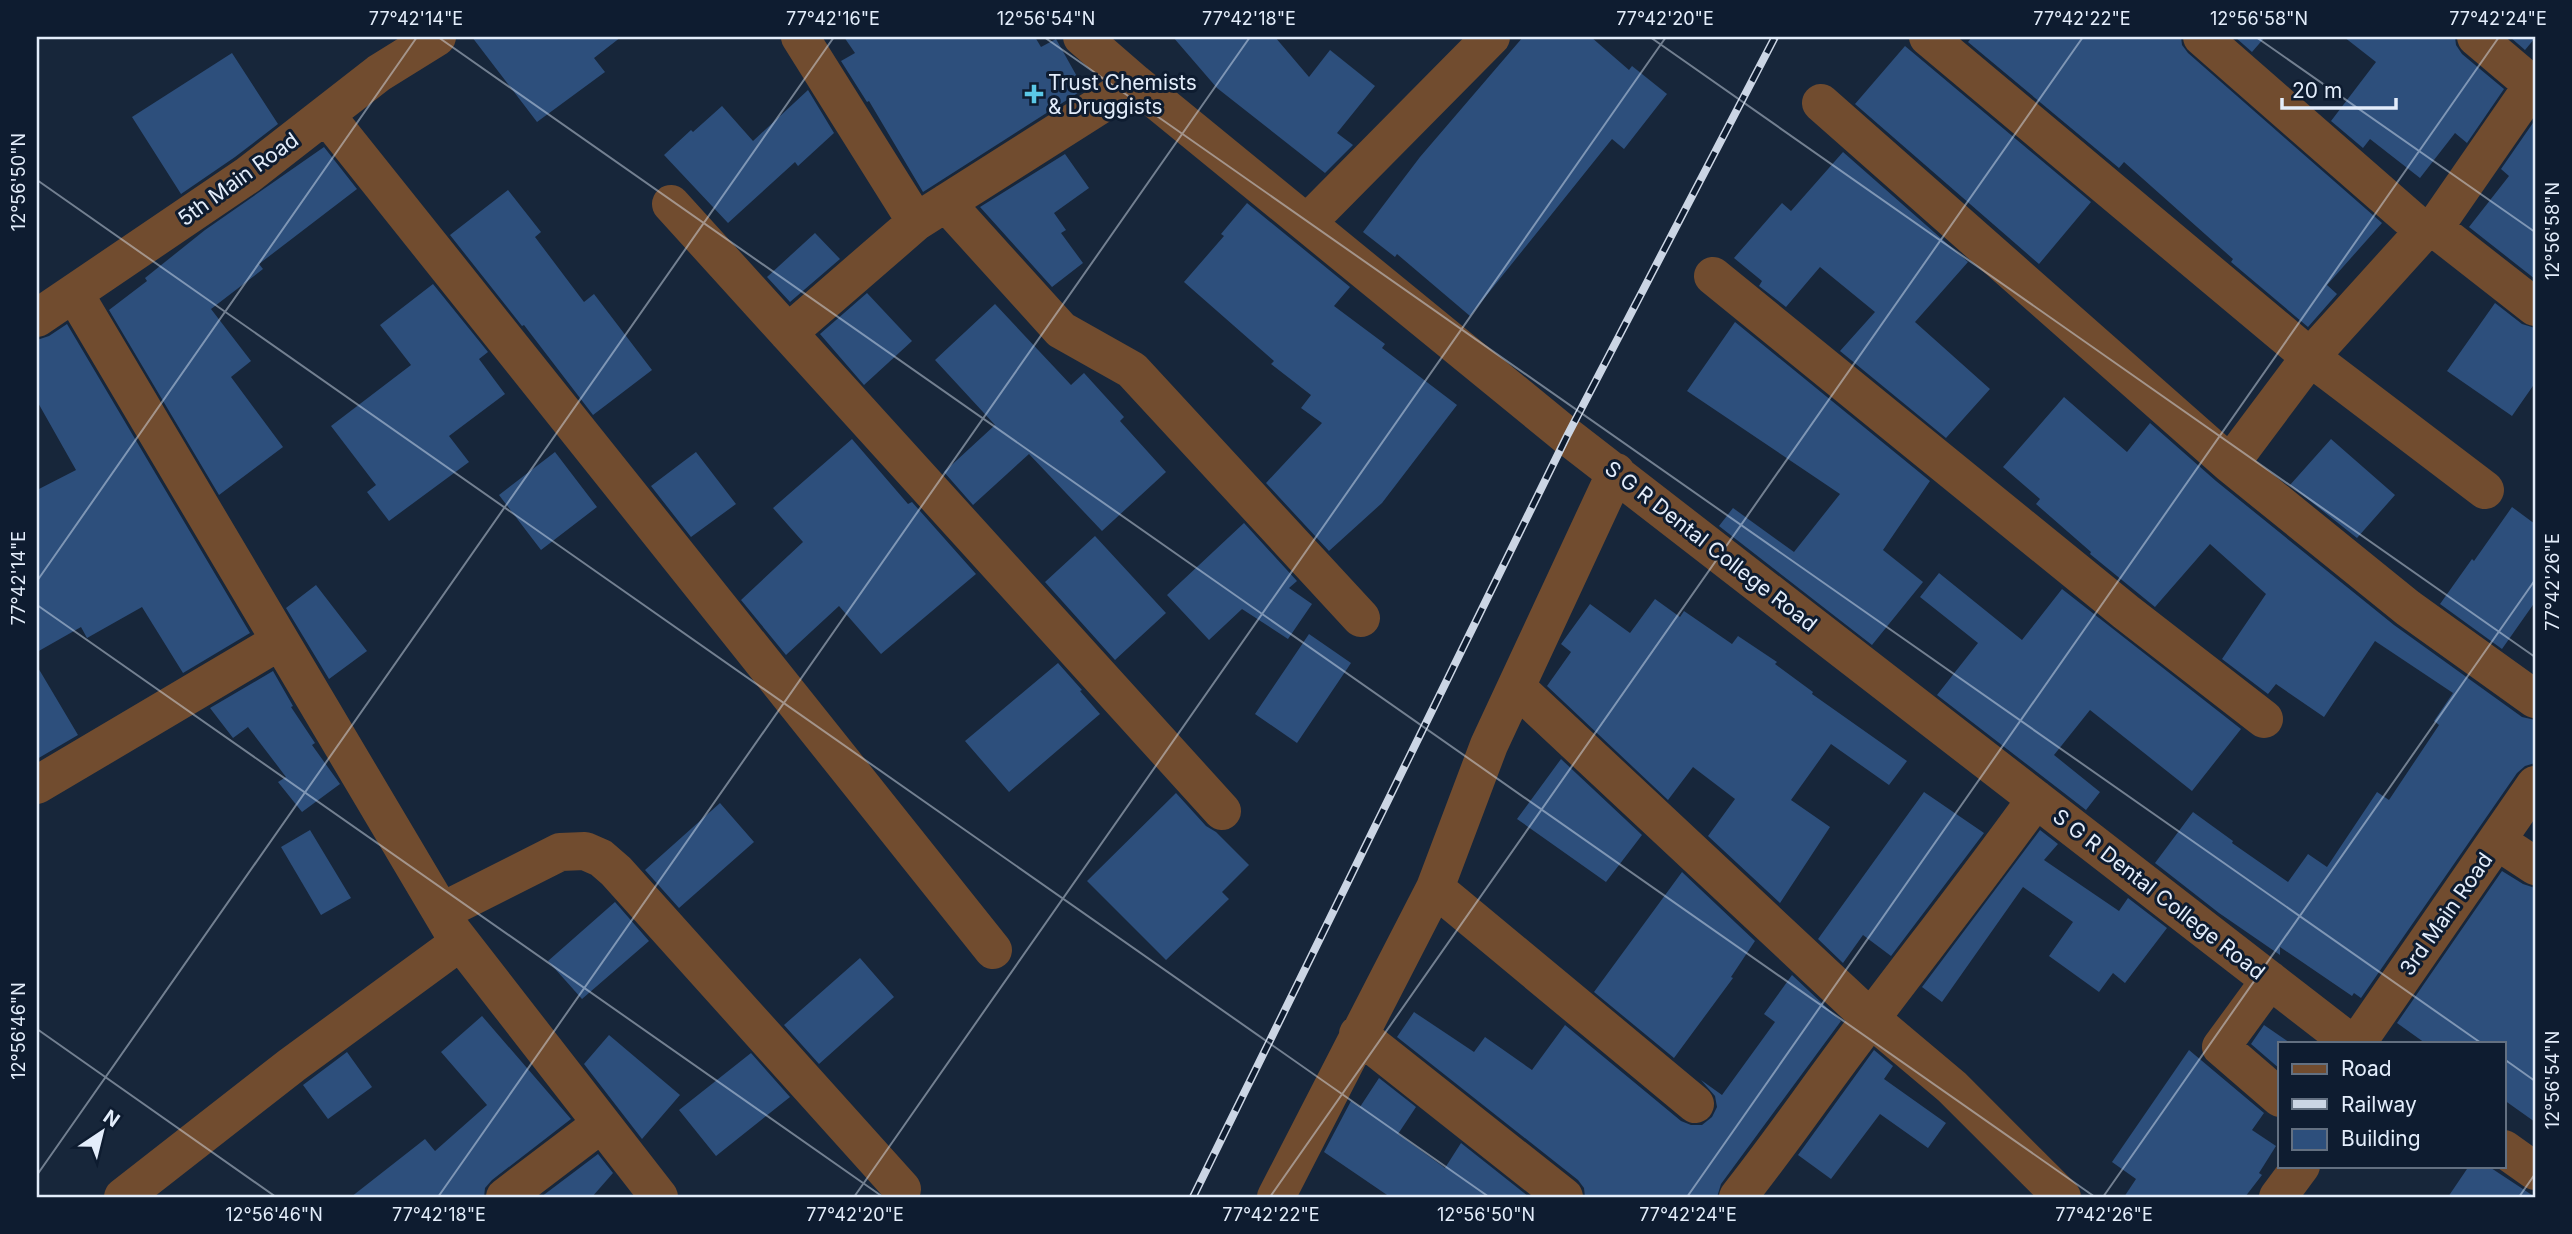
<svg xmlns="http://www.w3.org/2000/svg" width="2572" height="1234" font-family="Inter,sans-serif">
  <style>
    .building { fill: #2d4f7c }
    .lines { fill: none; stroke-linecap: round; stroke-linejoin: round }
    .minor { stroke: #714c2f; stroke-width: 38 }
    .rail-casing { stroke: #cbd5e4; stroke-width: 8 }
    .rail { stroke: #0e1c30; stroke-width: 5; stroke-dasharray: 16; stroke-linecap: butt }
    .ticks { fill: none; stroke: #e3edfb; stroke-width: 2; stroke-opacity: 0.45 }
    .poi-dot { fill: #5bc8e7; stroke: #0e1c30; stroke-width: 2.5 }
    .labels { text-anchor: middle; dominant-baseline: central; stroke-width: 6; stroke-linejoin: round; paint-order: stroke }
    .poi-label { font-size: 21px; fill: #e3edfb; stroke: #0e1c30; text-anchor: start }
    .street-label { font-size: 21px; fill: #e3edfb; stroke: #0e1c30 }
    .neatline { fill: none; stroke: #e3edfb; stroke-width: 2.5 }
    .ticks-label { font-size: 18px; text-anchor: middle; fill: #e3edfb }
  </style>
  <rect width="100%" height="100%" fill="#17263a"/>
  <path class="building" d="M472,37H621L594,58L605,72L537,122Z
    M844,37H1035L1041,47L1056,39L1084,89L923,192L869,101L867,102L841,61L855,53Z
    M1173,37H1275L1309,77L1330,50L1375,86L1337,133L1353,145L1325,173L1217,88Z
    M1523,37H1591L1629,70L1632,66L1667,94L1624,149L1612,139L1470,316L1397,254L1395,257L1363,232L1420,157Z
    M1972,37H2181L2182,45L2188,53L2382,223L2327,285L2337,294L2308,327L2231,262L2233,259L2124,162L2119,168L1968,42Z
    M2235,37H2265L2252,52Z
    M2344,37H2455L2456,45L2462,54L2504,89L2467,143L2455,133L2420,178L2370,139L2363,148L2331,121L2376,62Z
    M2510,37H2535V38L2525,50Z
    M1905,46L2091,202L2039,264L1855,104Z
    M232,53L278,124L235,157L181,194L132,117Z
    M808,90L834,133L798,166L795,162L728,223L664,155L691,130L693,132L722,106L753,141Z
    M2535,120V279L2469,227L2509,176L2501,169Z
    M324,147L357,189L259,264L263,269L211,309L251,361L231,377L283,447L219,495L109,310L147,281L145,278L205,230Z
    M1843,152L1968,262L1915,322L1990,389L1946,438L1840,351L1875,312L1820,267L1786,307L1759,286L1762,281L1734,258L1782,203L1791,211Z
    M1065,154L1089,188L1054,213L1066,230L1061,233L1083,263L1052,287L980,207Z
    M508,190L541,232L535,237L584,302L594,294L652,370L593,415L524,325L522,326L450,235Z
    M1247,203L1350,287L1334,306L1385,344L1382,348L1457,405L1382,503L1329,551L1266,483L1322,423L1301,408L1311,395L1271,364L1274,361L1184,282L1224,236L1221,234Z
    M815,233L840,259L790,302L767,277Z
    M433,284L488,352L479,359L505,394L449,436L469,462L389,521L367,492L376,485L331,426L411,365L380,325Z
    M867,293L912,341L864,385L820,334Z
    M2495,303L2522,324L2535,328V383L2512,416L2447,371Z
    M995,304L1071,385L1084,373L1124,417L1120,421L1166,472L1102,531L1029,454L973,505L944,472L995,425L935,360Z
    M1735,322L1930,481L1883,550L1923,582L1872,645L1719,526L1733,508L1794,552L1840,494L1687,391Z
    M67,324L250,633L183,673L142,607L87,638L81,627L37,652V490L76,470L37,401V340L49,336Z
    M2064,397L2127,452L2150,423L2216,481L2394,625L2522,717L2535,720V763L2525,766L2517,773L2361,998L2354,993L2352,996L2280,947V955L2219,913L2155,863L2193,812L2233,841L2232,843L2288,882L2308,854L2327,867L2377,792L2389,800L2439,725L2434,721L2453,693L2375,641L2324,717L2276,684L2268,694L2222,659L2266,594L2210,544L2155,607L2090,554L2091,552L2036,504L2040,499L2003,467Z
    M852,439L908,504L912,502L976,574L881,654L839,606L786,655L741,600L803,542L773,508Z
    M2331,439L2395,495L2357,538L2290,485Z
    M555,452L597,507L541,550L499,495Z
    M696,452L736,504L691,537L651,486Z
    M2512,507L2535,524V602L2502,649L2440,604L2472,559L2474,561Z
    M1244,523L1297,581L1289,588L1312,604L1288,639L1242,609L1209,640L1167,595Z
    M1095,536L1166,613L1115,660L1045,582Z
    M1939,573L2022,640L2062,589L2241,729L2192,791L2090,710L2054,755L2100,792L2086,810L1937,695L1978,643L1920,597Z
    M316,585L367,651L329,679L286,608Z
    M1655,599L1680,617L1684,611L1732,644L1738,636L1777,662L1775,664L1813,692L1812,694L1907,761L1889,785L1831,744L1791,800L1830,827L1780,903L1708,836L1735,799L1693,767L1668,800L1547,686L1571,652L1561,644L1590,604L1630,633Z
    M1309,634L1351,663L1297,743L1255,714Z
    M1058,663L1082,690L1080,691L1100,714L1009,792L965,741Z
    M37,666L78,735L37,759Z
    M273,671L293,706L291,707L315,743L312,745L340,784L302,812L278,782L286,777L248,727L233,738L210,708Z
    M1561,759L1642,835L1606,882L1517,819Z
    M1924,792L1984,833L1891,956L1863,935L1843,963L1818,939Z
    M1176,793L1206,826L1216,832L1249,865L1222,892L1229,899L1166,960L1087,881Z
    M720,803L754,842L679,908L645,870Z
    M310,830L351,898L321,915L281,847Z
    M2040,830L2058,844L2044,860L2119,911L2128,898L2167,928L2125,983L2113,973L2099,992L2049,956L2073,922L2023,887L1942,1002L1922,987Z
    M2502,871L2523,884L2535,888V1122L2504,1100V1043H2425L2397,1023Z
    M1682,872L1755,941L1731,977L1733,978L1674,1058L1594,992Z
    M615,902L649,941L582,999L548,961Z
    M860,958L894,997L819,1064L784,1025Z
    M1792,975L1841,1021L1721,1184L1717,1197H1585L1584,1188L1578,1180L1397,1037L1414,1012L1474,1052L1485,1037L1532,1070L1565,1025L1681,1121L1691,1125H1702L1712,1117L1717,1107L1715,1096L1701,1080L1722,1095L1775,1022L1764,1014Z
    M482,1016L571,1119L492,1180L485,1188L484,1197H351L425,1139L435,1151L487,1105L441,1052Z
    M2264,1025L2290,1043H2280V1069L2251,1044Z
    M609,1035L680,1095L642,1139L584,1064Z
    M1874,1050L1893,1066L1884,1079L1946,1123L1928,1148L1880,1114L1831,1179L1798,1155Z
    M2189,1050L2264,1113L2252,1130L2276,1146L2259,1173L2262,1175L2245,1197H2124L2136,1179L2112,1162Z
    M347,1052L372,1087L328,1119L303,1085Z
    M751,1053L790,1097L716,1156L679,1110Z
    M1379,1078L1416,1107L1398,1134L1445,1168L1461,1143L1529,1197H1390L1324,1152L1351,1101L1360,1107Z
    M598,1154L613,1173L592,1197H541Z
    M2469,1166H2488L2535,1197H2448Z"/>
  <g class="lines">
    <path class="minor" d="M800,37L916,222
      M1082,37L1135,83L1567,436L2351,1043
      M1928,37L2310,357L2485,490
      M2202,37L2424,231
      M2476,37L2535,87
      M1821,103L2230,464L2408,608L2535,699
      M326,115L993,950
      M946,203L1061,330L1132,370L1361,618
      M671,204L1222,811
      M1307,223L1491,37
      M2434,228L2535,307
      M1713,276L2126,612L2264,719
      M74,293L453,932L659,1197
      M37,318L248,175L379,73L437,37
      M788,333L916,222L1135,83
      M2230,464L2310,357L2424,231L2434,228L2535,82
      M1516,687L1870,1018L1952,1087L2062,1197
      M37,785L280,641
      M2497,841L2535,866
      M1435,888L1695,1104
      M441,912L560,852L585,851L601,858L616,871L902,1189
      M2270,980L2221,1047L2280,1098
      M1358,1034L1564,1197
      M2357,1043L2535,785
      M2504,1149L2535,1171
      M123,1197L292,1065L460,942
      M505,1197L601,1124
      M1276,1197L1435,888L1489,745L1616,472
      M1738,1197C1785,1138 1826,1076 1872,1017C1927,944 1983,873 2036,799
      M2278,1197L2301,1166"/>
    <defs>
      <path id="rail" d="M1193,1197L1567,436L1775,37"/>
    </defs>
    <use href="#rail" class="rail-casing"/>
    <use href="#rail" class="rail"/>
  </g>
  <path class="ticks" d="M438,37L2095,1197M1044,37L2481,1043M1650,37L2535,657M2256,37L2535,232M37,180L1489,1197M37,581L417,37M37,605L883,1197M37,1029L276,1197M2504,1059L2535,1081M37,1175L834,37M438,1197L1250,37M854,1197L1666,37M1270,1197L2083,37M1687,1197L2499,37M2103,1197L2535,580M2519,1197L2535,1174"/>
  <path class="poi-dot" d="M1030.5 83.5h7v7h7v7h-7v7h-7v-7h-7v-7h7z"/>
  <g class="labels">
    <g class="poi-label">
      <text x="1048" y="82">Trust Chemists<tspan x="1048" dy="24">&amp; Druggists</tspan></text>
    </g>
    <g class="street-label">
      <text transform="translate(238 179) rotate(-36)">5th Main Road</text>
      <text transform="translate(1711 546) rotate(38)">S G R Dental College Road</text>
      <text transform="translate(2159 894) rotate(38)">S G R Dental College Road</text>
      <text transform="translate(2446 914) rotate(-55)">3rd Main Road</text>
    </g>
  </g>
  <rect width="2572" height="1234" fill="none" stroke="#0e1c30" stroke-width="77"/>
  <rect x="2278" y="1042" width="228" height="126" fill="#0e1c30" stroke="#637081" stroke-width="2"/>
  <rect x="2292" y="1064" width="35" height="10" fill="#714c2f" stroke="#637081" stroke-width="2"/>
  <text x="2341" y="1076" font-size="21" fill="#e3edfb">Road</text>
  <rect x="2292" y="1099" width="35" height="10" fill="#cbd5e4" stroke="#637081" stroke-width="2"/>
  <text x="2341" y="1112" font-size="21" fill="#e3edfb">Railway</text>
  <rect x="2292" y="1129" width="35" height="21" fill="#2d4f7c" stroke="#637081" stroke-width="2"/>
  <text x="2341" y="1146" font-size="21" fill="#e3edfb">Building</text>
  <g transform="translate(102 1132) rotate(35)" stroke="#0e1c30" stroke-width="5" paint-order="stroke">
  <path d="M0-5L12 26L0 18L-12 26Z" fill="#e3edfb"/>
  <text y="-10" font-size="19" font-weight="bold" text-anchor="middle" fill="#e3edfb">N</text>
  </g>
  <path d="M2282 98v10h114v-10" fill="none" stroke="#e3edfb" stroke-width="3.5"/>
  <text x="2292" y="98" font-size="21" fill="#e3edfb" stroke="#0e1c30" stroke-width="5" paint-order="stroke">20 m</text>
  <rect x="38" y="38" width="2496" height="1158" class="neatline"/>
  <g class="ticks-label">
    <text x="416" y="25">77°42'14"E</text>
    <text x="833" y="25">77°42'16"E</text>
    <text x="1046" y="25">12°56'54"N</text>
    <text x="1249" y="25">77°42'18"E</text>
    <text x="1665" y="25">77°42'20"E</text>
    <text x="2082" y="25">77°42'22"E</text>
    <text x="2259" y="25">12°56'58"N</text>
    <text x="2498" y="25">77°42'24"E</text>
    <text transform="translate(19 182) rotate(-90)" y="6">12°56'50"N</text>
    <text transform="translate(2553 231) rotate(-90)" y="6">12°56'58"N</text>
    <text transform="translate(19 578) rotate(-90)" y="6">77°42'14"E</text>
    <text transform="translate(2553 582) rotate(-90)" y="6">77°42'26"E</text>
    <text transform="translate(19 1031) rotate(-90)" y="6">12°56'46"N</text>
    <text transform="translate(2553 1080) rotate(-90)" y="6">12°56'54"N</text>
    <text x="274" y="1221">12°56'46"N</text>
    <text x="439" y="1221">77°42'18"E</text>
    <text x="855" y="1221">77°42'20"E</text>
    <text x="1271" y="1221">77°42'22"E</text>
    <text x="1486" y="1221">12°56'50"N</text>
    <text x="1688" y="1221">77°42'24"E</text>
    <text x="2104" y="1221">77°42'26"E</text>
  </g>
</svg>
